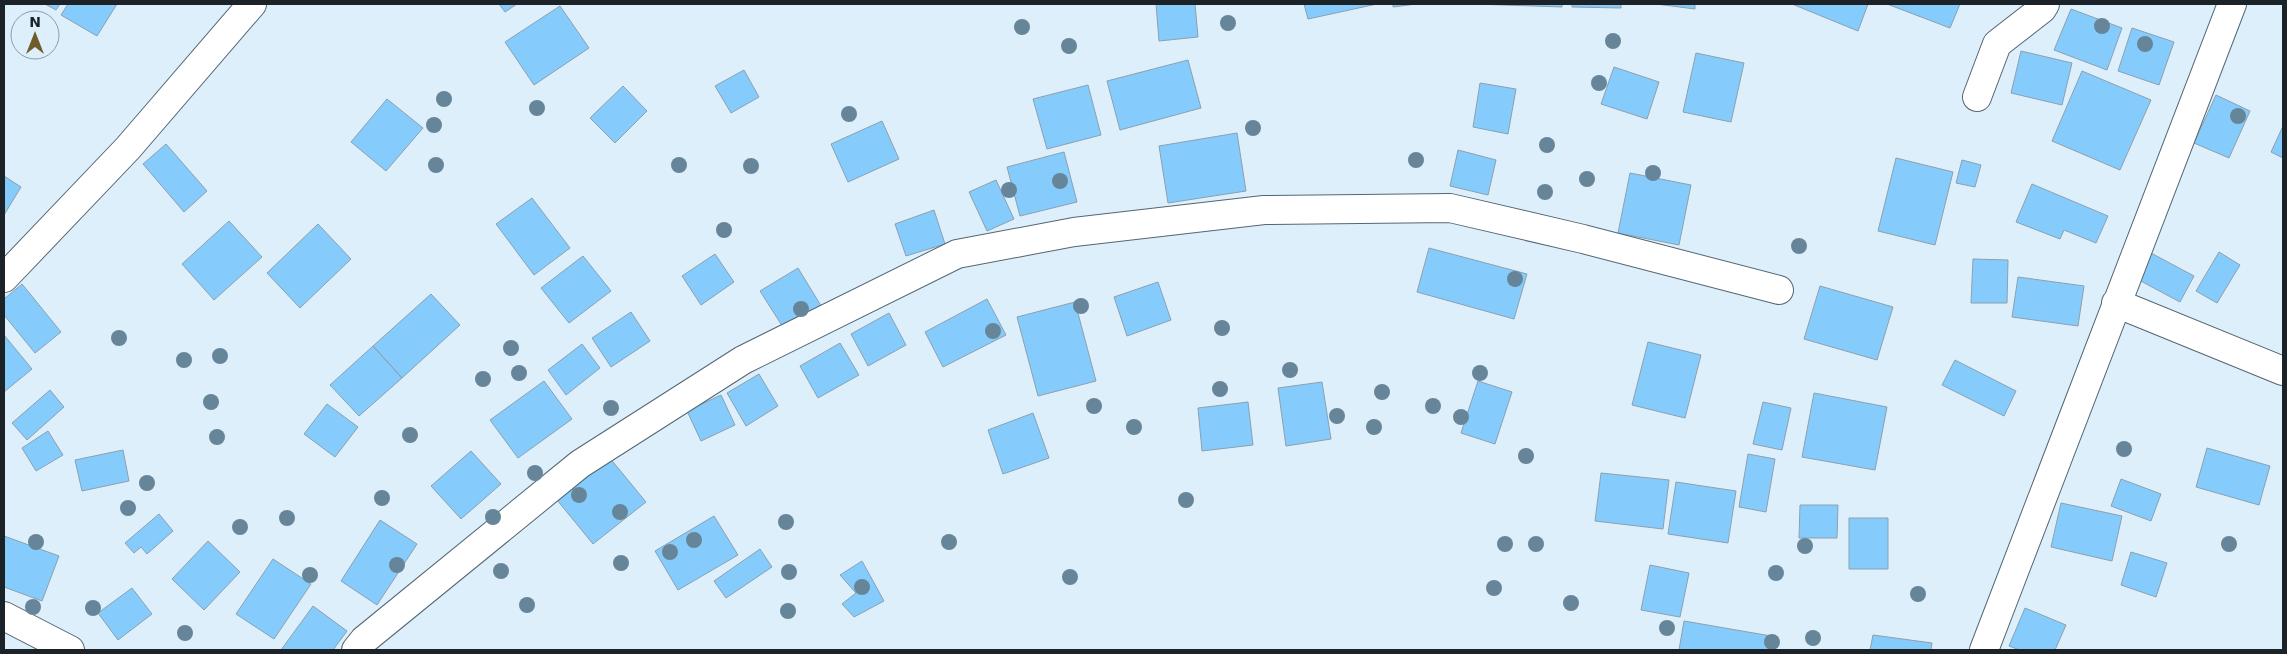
<svg xmlns="http://www.w3.org/2000/svg" width="2287" height="654" font-family="'DejaVu Sans',sans-serif">
  <style>
    .building { fill: #85ccfd; stroke: #8ca0ae }
    .lines { fill: none; stroke-linecap: round; stroke-linejoin: round }
    .minor-casing { stroke: #536673; stroke-width: 30 }
    .minor { stroke: #fff; stroke-width: 28 }
    .tree { fill: #668598 }
  </style>
  <rect width="100%" height="100%" fill="#deeffc"/>
  <path class="building" d="M45,4H60L56,10Z
    M68,4H117L97,36L61,15Z
    M499,4H517L505,12Z
    M1156,4H1195L1198,37L1159,41Z
    M1304,4H1377L1308,19Z
    M1393,4H1416L1393,7Z
    M1474,4H1562V7Z
    M1572,4H1621V8L1572,7Z
    M1656,4H1695V9Z
    M1792,4H1868L1858,31Z
    M1887,4H1960L1950,28Z
    M560,6L589,48L534,85L505,42Z
    M2071,9L2122,28L2107,70L2054,50Z
    M2132,28L2174,42L2159,85L2118,71Z
    M2021,51L2072,63L2062,105L2011,93Z
    M1696,53L1744,63L1731,122L1683,112Z
    M1188,60L1201,108L1120,130L1107,81Z
    M1614,67L1659,82L1647,119L1601,104Z
    M744,70L759,97L731,113L715,86Z
    M2082,71L2151,100L2120,170L2052,141Z
    M1480,83L1516,89L1508,134L1473,127Z
    M1088,85L1101,135L1047,149L1033,99Z
    M623,86L647,111L615,143L590,118Z
    M2216,95L2250,111L2229,158L2194,143Z
    M387,99L423,128L386,171L351,142Z
    M882,121L899,159L848,182L831,144Z
    M2283,126V158L2271,152Z
    M1237,133L1246,191L1168,203L1159,146Z
    M166,144L207,191L184,212L143,164Z
    M1458,150L1496,160L1488,195L1450,186Z
    M1064,152L1077,202L1020,216L1007,167Z
    M1896,158L1953,172L1935,245L1878,231Z
    M1962,160L1981,165L1975,187L1956,183Z
    M1630,173L1691,185L1679,245L1618,233Z
    M4,176L21,187L4,215Z
    M996,180L1014,219L987,231L969,192Z
    M2032,184L2108,216L2096,243L2064,230L2060,239L2016,222Z
    M532,198L570,248L534,275L496,224Z
    M934,210L945,244L906,256L895,224Z
    M229,221L262,257L214,300L182,264Z
    M318,224L351,259L300,308L267,273Z
    M1429,248L1527,274L1514,319L1417,292Z
    M2219,252L2240,265L2217,303L2196,291Z
    M2151,253L2194,276L2180,302L2137,279Z
    M715,254L734,282L701,305L682,276Z
    M583,256L611,291L569,323L541,288Z
    M1973,259L2008,260L2007,303H1971Z
    M798,268L823,309L786,332L760,291Z
    M2018,277L2084,286L2078,326L2012,317Z
    M1158,282L1171,320L1127,336L1114,297Z
    M22,284L61,332L35,353L4,315V299Z
    M1820,286L1893,307L1877,360L1804,339Z
    M431,294L460,325L402,378L373,346Z
    M987,299L1006,335L943,367L925,332Z
    M1075,302L1096,381L1038,396L1017,317Z
    M631,312L650,341L611,367L592,338Z
    M889,313L906,345L868,366L851,334Z
    M4,335L32,369L4,392Z
    M1648,342L1701,355L1685,418L1632,405Z
    M840,343L859,375L818,398L800,366Z
    M582,344L600,368L566,395L548,370Z
    M373,346L402,378L359,416L330,385Z
    M1955,360L2016,391L2004,416L1942,385Z
    M759,374L778,406L746,426L727,393Z
    M544,381L572,419L518,458L490,420Z
    M1478,381L1512,392L1495,444L1461,433Z
    M1322,382L1331,439L1286,446L1278,388Z
    M50,390L64,407L27,440L12,423Z
    M1814,393L1887,407L1875,470L1802,457Z
    M721,395L735,425L701,441L687,411Z
    M1248,402L1253,445L1202,451L1198,408Z
    M1763,402L1791,408L1782,450L1753,444Z
    M327,404L358,427L335,457L304,434Z
    M1033,413L1049,458L1003,474L988,430Z
    M48,431L63,455L36,471L22,448Z
    M2207,448L2270,466L2259,505L2196,487Z
    M123,450L129,481L82,491L75,460Z
    M471,451L501,484L461,519L431,486Z
    M1748,454L1775,459L1766,512L1739,507Z
    M609,457L646,502L593,544L557,500Z
    M1601,473L1669,480L1663,529L1595,521Z
    M2121,479L2161,494L2151,521L2111,506Z
    M1676,482L1736,491L1728,543L1668,534Z
    M2061,503L2122,516L2112,561L2051,547Z
    M1800,505H1838L1837,538H1799Z
    M159,514L173,531L147,554L141,547L134,553L125,543Z
    M714,516L738,555L678,590L655,551Z
    M1849,518H1888V569H1849Z
    M380,520L417,544L377,605L341,581Z
    M4,536L59,556L42,601L4,587Z
    M208,541L240,572L204,610L172,579Z
    M760,549L772,567L726,598L714,581Z
    M2131,552L2167,563L2156,597L2121,585Z
    M273,559L311,584L274,639L236,614Z
    M862,561L884,601L854,617L842,604L856,593L840,575Z
    M1650,565L1689,573L1680,617L1641,610Z
    M132,588L152,614L118,640L98,613Z
    M313,606L347,631L333,650H281Z
    M2025,608L2066,625L2055,650H2020L2009,646Z
    M1684,621L1777,637L1775,650H1679Z
    M1873,635L1932,643L1931,650H1870Z"/>
  <g class="lines">
    <defs>
      <path id="minor" d="M1977,97L1997,44L2042,9L2045,4
        M4,278L128,148L252,4
        M2116,303L2283,371
        M4,616L70,650
        M356,650L364,640L580,464L743,360L957,254L1074,232L1264,210L1450,208L1583,239L1779,290
        M1984,650L2232,4"/>
    </defs>
    <use href="#minor" class="minor-casing"/>
    <use href="#minor" class="minor"/>
  </g>
  <g class="tree">
    <circle cx="1228" cy="23" r="8"/>
    <circle cx="2102" cy="26" r="8"/>
    <circle cx="1022" cy="27" r="8"/>
    <circle cx="1613" cy="41" r="8"/>
    <circle cx="2145" cy="44" r="8"/>
    <circle cx="1069" cy="46" r="8"/>
    <circle cx="1599" cy="83" r="8"/>
    <circle cx="444" cy="99" r="8"/>
    <circle cx="537" cy="108" r="8"/>
    <circle cx="849" cy="114" r="8"/>
    <circle cx="2238" cy="116" r="8"/>
    <circle cx="434" cy="125" r="8"/>
    <circle cx="1253" cy="128" r="8"/>
    <circle cx="1547" cy="145" r="8"/>
    <circle cx="1416" cy="160" r="8"/>
    <circle cx="436" cy="165" r="8"/>
    <circle cx="679" cy="165" r="8"/>
    <circle cx="751" cy="166" r="8"/>
    <circle cx="1653" cy="173" r="8"/>
    <circle cx="1587" cy="179" r="8"/>
    <circle cx="1060" cy="181" r="8"/>
    <circle cx="1009" cy="190" r="8"/>
    <circle cx="1545" cy="192" r="8"/>
    <circle cx="724" cy="230" r="8"/>
    <circle cx="1799" cy="246" r="8"/>
    <circle cx="1515" cy="279" r="8"/>
    <circle cx="1081" cy="306" r="8"/>
    <circle cx="801" cy="309" r="8"/>
    <circle cx="1222" cy="328" r="8"/>
    <circle cx="993" cy="331" r="8"/>
    <circle cx="119" cy="338" r="8"/>
    <circle cx="511" cy="348" r="8"/>
    <circle cx="220" cy="356" r="8"/>
    <circle cx="184" cy="360" r="8"/>
    <circle cx="1290" cy="370" r="8"/>
    <circle cx="519" cy="373" r="8"/>
    <circle cx="1480" cy="373" r="8"/>
    <circle cx="483" cy="379" r="8"/>
    <circle cx="1220" cy="389" r="8"/>
    <circle cx="1382" cy="392" r="8"/>
    <circle cx="211" cy="402" r="8"/>
    <circle cx="1094" cy="406" r="8"/>
    <circle cx="1433" cy="406" r="8"/>
    <circle cx="611" cy="408" r="8"/>
    <circle cx="1337" cy="416" r="8"/>
    <circle cx="1461" cy="417" r="8"/>
    <circle cx="1134" cy="427" r="8"/>
    <circle cx="1374" cy="427" r="8"/>
    <circle cx="410" cy="435" r="8"/>
    <circle cx="217" cy="437" r="8"/>
    <circle cx="2124" cy="449" r="8"/>
    <circle cx="1526" cy="456" r="8"/>
    <circle cx="535" cy="473" r="8"/>
    <circle cx="147" cy="483" r="8"/>
    <circle cx="579" cy="495" r="8"/>
    <circle cx="382" cy="498" r="8"/>
    <circle cx="1186" cy="500" r="8"/>
    <circle cx="128" cy="508" r="8"/>
    <circle cx="620" cy="512" r="8"/>
    <circle cx="493" cy="517" r="8"/>
    <circle cx="287" cy="518" r="8"/>
    <circle cx="786" cy="522" r="8"/>
    <circle cx="240" cy="527" r="8"/>
    <circle cx="694" cy="540" r="8"/>
    <circle cx="36" cy="542" r="8"/>
    <circle cx="949" cy="542" r="8"/>
    <circle cx="1505" cy="544" r="8"/>
    <circle cx="1536" cy="544" r="8"/>
    <circle cx="2229" cy="544" r="8"/>
    <circle cx="1805" cy="546" r="8"/>
    <circle cx="670" cy="552" r="8"/>
    <circle cx="621" cy="563" r="8"/>
    <circle cx="397" cy="565" r="8"/>
    <circle cx="501" cy="571" r="8"/>
    <circle cx="789" cy="572" r="8"/>
    <circle cx="1776" cy="573" r="8"/>
    <circle cx="310" cy="575" r="8"/>
    <circle cx="1070" cy="577" r="8"/>
    <circle cx="862" cy="587" r="8"/>
    <circle cx="1494" cy="588" r="8"/>
    <circle cx="1918" cy="594" r="8"/>
    <circle cx="1571" cy="603" r="8"/>
    <circle cx="527" cy="605" r="8"/>
    <circle cx="33" cy="607" r="8"/>
    <circle cx="93" cy="608" r="8"/>
    <circle cx="788" cy="611" r="8"/>
    <circle cx="1667" cy="628" r="8"/>
    <circle cx="185" cy="633" r="8"/>
    <circle cx="1813" cy="638" r="8"/>
    <circle cx="1772" cy="642" r="8"/>
  </g>
  <rect width="2287" height="654" fill="none" stroke="#1b2329" stroke-width="10"/>
  <g transform="translate(35 35)"><circle r="24" fill="#deeffc" stroke="#909da8"/>
  <path d="M0-4L9 19L0 12L-9 19Z" fill="#6e5c2a"/>
  <text y="-8" font-size="14" font-weight="bold" text-anchor="middle" fill="#1b2329">N</text>
  </g>
</svg>
